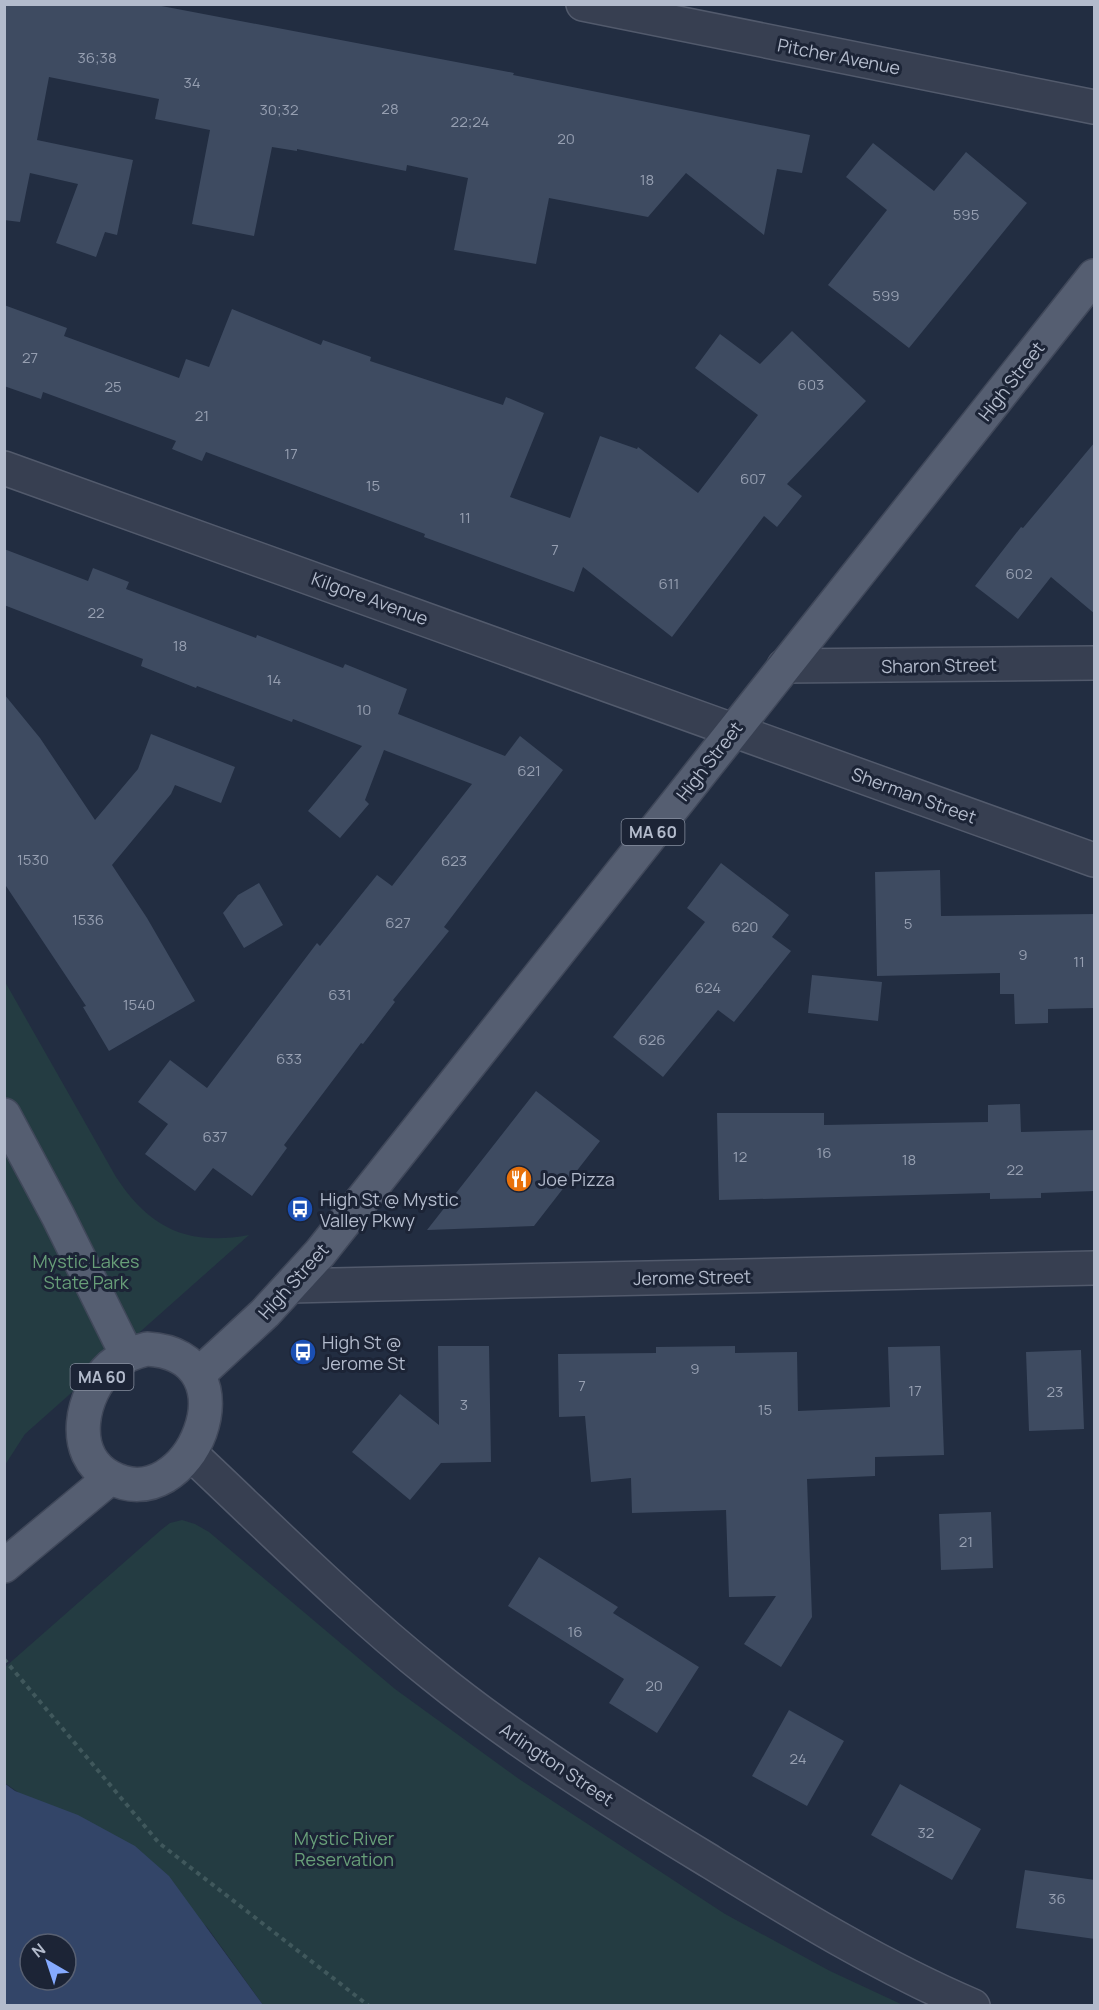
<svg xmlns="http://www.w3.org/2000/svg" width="1099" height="2010" font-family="Manrope,sans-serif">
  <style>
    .green { fill: #243c42 }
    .water { fill: #334568; fill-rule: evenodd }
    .building { fill: #3e4b61 }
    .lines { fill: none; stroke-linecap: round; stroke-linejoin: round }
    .minor-casing { stroke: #525a6c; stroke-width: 36 }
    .major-casing { stroke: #40485a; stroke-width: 36 }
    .path { stroke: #40585c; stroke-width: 4; stroke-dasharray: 4.5 4.5; stroke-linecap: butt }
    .minor { stroke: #373f51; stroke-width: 33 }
    .major { stroke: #555e71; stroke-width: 33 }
    .labels { text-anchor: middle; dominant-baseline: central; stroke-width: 6; stroke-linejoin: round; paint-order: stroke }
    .number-label { font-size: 15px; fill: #969fb1 }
    .shield { fill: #1c2436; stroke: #868e9f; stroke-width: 1.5 }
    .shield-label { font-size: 16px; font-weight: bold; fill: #b3bbcc }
    .street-label { font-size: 18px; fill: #b3bbcc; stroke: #1c2436 }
    .poi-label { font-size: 18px; fill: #b3bbcc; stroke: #1c2436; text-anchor: start }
    .park-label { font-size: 18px; fill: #689f79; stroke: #1c2436 }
  </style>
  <rect width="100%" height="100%" fill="#222d41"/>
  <path class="green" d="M4,980L116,1177C150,1229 188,1246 249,1235L25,1434L5,1465Z
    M182,1520L195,1524L209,1532L395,1689L519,1779L725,1914L830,1971L903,2005H263L207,1927L5,1783L4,1668L161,1530L170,1523Z"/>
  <path class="water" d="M4,1783L15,1791L78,1815L135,1846L169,1876L263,2005H5ZM30,1944H66V1980H30Z"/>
  <path class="building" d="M4,4H151L514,73L513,75L810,135L802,173L777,169L764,235L686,173L648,217L549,198L536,264L454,250L468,178L407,165L406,171L297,149V151L272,147L254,236L192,224L210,130L155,119L159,99L49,77L37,140L133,160L117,235L105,232L96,257L56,243L78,184L30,173L20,222L4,220Z
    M873,143L934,191L966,152L1027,203L909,348L828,285L887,210L846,177Z
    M4,305L67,328L64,336L179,378L186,359L209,367L232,309L321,345L323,340L371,357L370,361L503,405L506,397L544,413L510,497L570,518L600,436L637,449L638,447L698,493L758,415L695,368L720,334L760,364L792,331L866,401L787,484L802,496L777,527L764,516L672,637L583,567L574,592L424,537L425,534L206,452L202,461L172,449L176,441L43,392L41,399L4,386Z
    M1095,442V614L1051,577L1018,619L975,586L1021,527L1023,528Z
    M4,549L88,581L93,568L129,582L126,589L256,638L257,635L343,668L345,664L407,689L398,714L505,756L520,736L563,770L444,927L449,931L393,1000L395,1002L363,1044L361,1043L284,1145L287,1148L252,1196L213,1168L195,1191L145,1154L168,1124L138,1102L170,1060L207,1088L317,943L320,946L377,875L392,886L472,784L384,750L365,800L369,804L340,838L308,811L362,746L293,719L292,722L197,686L196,688L141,666L143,659L4,605Z
    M4,694L40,738L95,820L138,769L151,734L235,767L221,803L175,785L171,794L112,865L147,918L195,1001L109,1051L83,1007L86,1006L4,883Z
    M721,863L789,915L772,937L791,951L734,1022L718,1010L663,1077L613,1037L705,922L687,908Z
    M940,870L941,916L1095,914V1008L1048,1009V1023L1015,1024L1014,994H1000V973L877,976L875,872Z
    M259,883L283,925L244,948L223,913L238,895Z
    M812,975L882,982L878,1021L808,1013Z
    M536,1091L600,1141L534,1226L427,1230Z
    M1020,1104L1021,1132L1095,1130V1191L1041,1193V1198L990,1199V1193L719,1200L717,1113H824V1125L988,1122V1105Z
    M438,1346H489L491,1462L441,1463L410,1500L352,1452L400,1394L439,1425Z
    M735,1346V1353L797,1352L798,1411L890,1407L888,1347L940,1346L944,1455L875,1457V1476L807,1479L812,1617L781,1667L744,1644L776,1596L729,1597L726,1510L632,1513L631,1478L591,1482L585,1416L559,1417L558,1354L656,1353V1347Z
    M1081,1350L1084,1429L1029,1431L1026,1352Z
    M991,1512L993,1568L941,1570L939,1514Z
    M539,1557L618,1607L613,1613L699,1667L657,1733L609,1703L624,1679L508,1606Z
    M789,1710L844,1741L807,1806L752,1776Z
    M900,1784L981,1829L952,1880L871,1835Z
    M1025,1870L1095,1880V1939L1016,1928Z"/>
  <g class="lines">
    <defs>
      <path id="minor" d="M583,4L1094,107
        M4,468L1094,860
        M784,666L1094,663
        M290,1286L1094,1268
        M190,1453C270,1528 347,1606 433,1675C518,1744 612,1802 706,1859C792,1912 879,1966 973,2006"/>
      <path id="major" d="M4,1115L58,1216L127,1355
        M147,1349C259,1355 189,1521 110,1477C68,1454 81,1393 111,1366C121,1357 134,1352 147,1349Z
        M198,1375L265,1313L320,1253L1094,276
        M4,1566L110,1478"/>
    </defs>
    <use href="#minor" class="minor-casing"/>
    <use href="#major" class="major-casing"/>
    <path class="path" d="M4,1659L159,1843L369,2006"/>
    <use href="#minor" class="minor"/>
    <use href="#major" class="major"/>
  </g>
  <defs>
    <symbol id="restaurant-disc" viewBox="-11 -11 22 22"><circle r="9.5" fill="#e8710a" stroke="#1c2436"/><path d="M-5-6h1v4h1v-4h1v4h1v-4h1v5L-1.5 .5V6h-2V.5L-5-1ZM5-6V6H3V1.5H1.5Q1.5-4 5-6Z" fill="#fff"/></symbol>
    <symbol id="bus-disc" viewBox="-11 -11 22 22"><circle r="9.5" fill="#1a4fb4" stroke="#1c2436"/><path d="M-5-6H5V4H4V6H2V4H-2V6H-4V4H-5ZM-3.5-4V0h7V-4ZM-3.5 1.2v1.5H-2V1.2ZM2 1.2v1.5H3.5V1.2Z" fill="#fff"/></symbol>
  </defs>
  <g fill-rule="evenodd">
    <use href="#restaurant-disc" x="504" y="1164" width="30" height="30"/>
    <use href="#bus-disc" x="285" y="1194" width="30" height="30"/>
    <use href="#bus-disc" x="288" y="1337" width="30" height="30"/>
  </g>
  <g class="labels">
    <g class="number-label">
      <text x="97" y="57">36;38</text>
      <text x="192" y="82">34</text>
      <text x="390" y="108">28</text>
      <text x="279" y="109">30;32</text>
      <text x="470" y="121">22;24</text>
      <text x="566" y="138">20</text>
      <text x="647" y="179">18</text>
      <text x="966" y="214">595</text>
      <text x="886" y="295">599</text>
      <text x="30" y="357">27</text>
      <text x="811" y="384">603</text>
      <text x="113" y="386">25</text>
      <text x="202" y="415">21</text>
      <text x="291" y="453">17</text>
      <text x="753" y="478">607</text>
      <text x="373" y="485">15</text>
      <text x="465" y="517">11</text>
      <text x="555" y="549">7</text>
      <text x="1019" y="573">602</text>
      <text x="669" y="583">611</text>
      <text x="96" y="612">22</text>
      <text x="180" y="645">18</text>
      <text x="274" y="679">14</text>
      <text x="364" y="709">10</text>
      <text x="529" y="770">621</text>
      <text x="33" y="859">1530</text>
      <text x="454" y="860">623</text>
      <text x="88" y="919">1536</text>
      <text x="398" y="922">627</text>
      <text x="908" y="923">5</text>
      <text x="745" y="926">620</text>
      <text x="1023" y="954">9</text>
      <text x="1079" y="961">11</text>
      <text x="708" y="987">624</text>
      <text x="340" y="994">631</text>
      <text x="139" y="1004">1540</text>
      <text x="652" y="1039">626</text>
      <text x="289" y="1058">633</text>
      <text x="215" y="1136">637</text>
      <text x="824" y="1152">16</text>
      <text x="740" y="1156">12</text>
      <text x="909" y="1159">18</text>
      <text x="1015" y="1169">22</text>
      <text x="695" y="1368">9</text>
      <text x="582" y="1385">7</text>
      <text x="915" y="1390">17</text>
      <text x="1055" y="1391">23</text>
      <text x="464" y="1404">3</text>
      <text x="765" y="1409">15</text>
      <text x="966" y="1541">21</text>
      <text x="575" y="1631">16</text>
      <text x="654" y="1685">20</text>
      <text x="798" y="1758">24</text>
      <text x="926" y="1832">32</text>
      <text x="1057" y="1898">36</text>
    </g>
    <g class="shield">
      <rect x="621.5" y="819" width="63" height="26" rx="4.5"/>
      <rect x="70.5" y="1364" width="63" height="26" rx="4.5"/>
    </g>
    <g class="shield-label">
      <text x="653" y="832">MA 60</text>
      <text x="102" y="1377">MA 60</text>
    </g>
    <g class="street-label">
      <text transform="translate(839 56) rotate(11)">Pitcher Avenue</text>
      <text transform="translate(1011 381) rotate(-52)">High Street</text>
      <text transform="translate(370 598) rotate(20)">Kilgore Avenue</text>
      <text transform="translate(939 665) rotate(-1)">Sharon Street</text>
      <text transform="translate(709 761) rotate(-52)">High Street</text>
      <text transform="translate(914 795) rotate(20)">Sherman Street</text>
      <text transform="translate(692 1277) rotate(-1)">Jerome Street</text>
      <text transform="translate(293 1281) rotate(-48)">High Street</text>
      <text transform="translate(557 1764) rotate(34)">Arlington Street</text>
    </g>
    <g class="poi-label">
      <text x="538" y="1179">Joe Pizza</text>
      <text x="320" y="1199">High St @ Mystic<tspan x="320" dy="21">Valley Pkwy</tspan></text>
      <text x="322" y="1342">High St @<tspan x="322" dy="21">Jerome St</tspan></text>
    </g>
    <g class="park-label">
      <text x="86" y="1261">Mystic Lakes<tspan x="86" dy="21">State Park</tspan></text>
      <text x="344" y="1838">Mystic River<tspan x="344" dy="21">Reservation</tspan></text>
    </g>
  </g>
  <rect width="1099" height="2010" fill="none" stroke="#b3bbcc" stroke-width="12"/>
  <g transform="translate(48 1962) rotate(321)"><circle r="28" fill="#1c2436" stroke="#586072" stroke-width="1.5"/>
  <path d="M0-4.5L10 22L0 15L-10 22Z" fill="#85aaff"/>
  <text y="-9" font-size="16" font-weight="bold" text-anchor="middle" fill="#b3bbcc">N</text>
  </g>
</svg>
